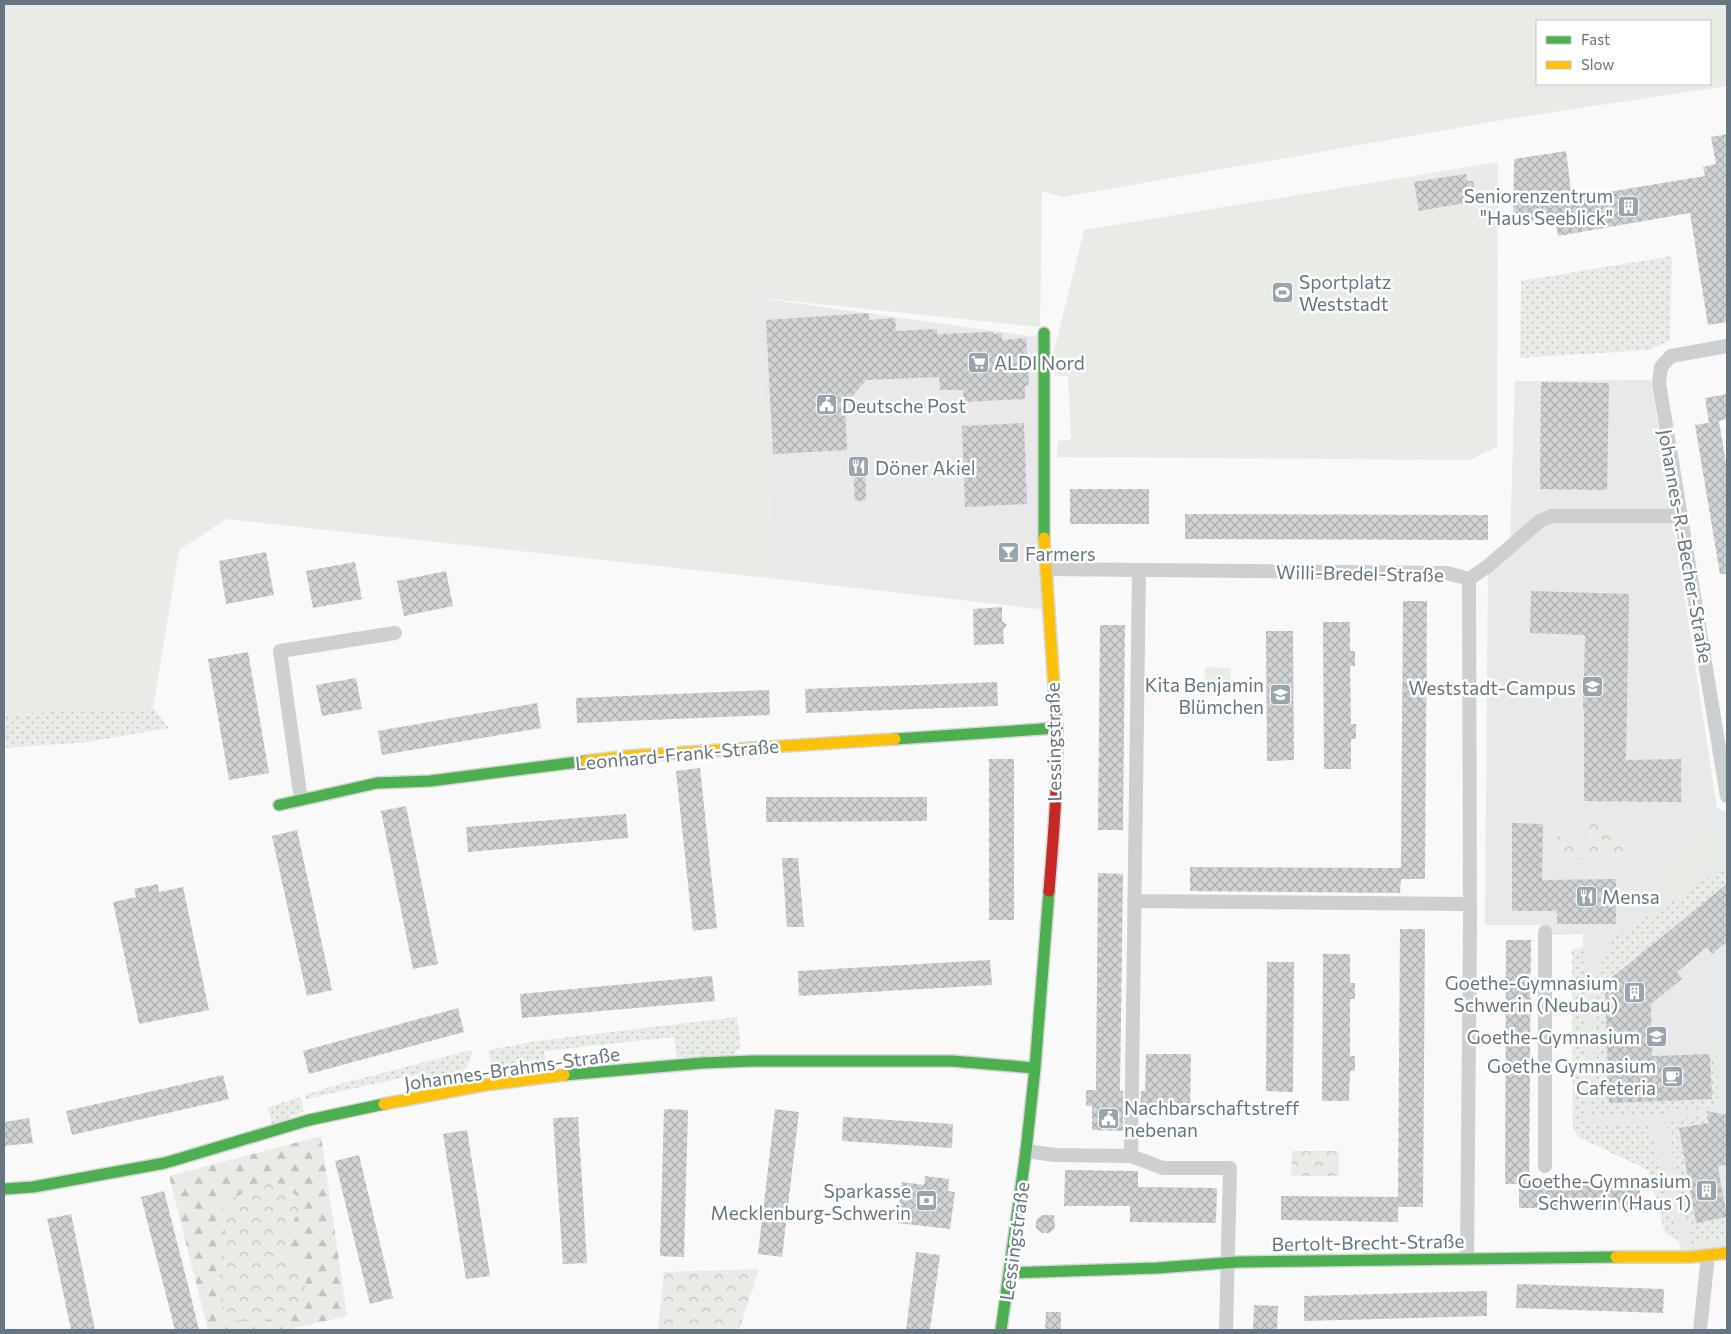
<svg xmlns="http://www.w3.org/2000/svg" width="1731" height="1334" font-family="Commissioner,sans-serif">
  <style>
    .built { fill: #e8e9e9 }
    .grass { fill: url(#grass-dots) }
    .forest { fill: url(#forest-firs); fill-rule: evenodd }
    .park { fill: url(#park-crowns) }
    .garden { fill: #e8ebe6; fill-rule: evenodd }
    .building { fill: url(#building-cross-hatch) }
    .lines { fill: none; stroke-linecap: round; stroke-linejoin: round }
    .fast-casing { stroke: #d5d6d7; stroke-width: 14 }
    .slow-casing { stroke: #d5d6d7; stroke-width: 14 }
    .jam-casing { stroke: #d5d6d7; stroke-width: 14 }
    .street { stroke: #cecfd0; stroke-width: 14 }
    .fast { stroke: #4caf50; stroke-width: 11 }
    .slow { stroke: #ffc107; stroke-width: 11 }
    .jam { stroke: #c62828; stroke-width: 11 }
    .labels { text-anchor: middle; dominant-baseline: central; stroke-width: 5; stroke-linejoin: round; paint-order: stroke }
    .poi-label { font-size: 19px; fill: #657683; stroke: #fff; text-anchor: end }
    .street-label { font-size: 19px; fill: #657683; stroke: #fff }
  </style>
  <defs>
    <pattern id="grass-dots" width="8" height="8" patternUnits="userSpaceOnUse" patternTransform="scale(1.25)"><rect width="8" height="8" fill="#e8ebe6"/><path d="M2 2h.1M6 6h.1" fill="none" stroke="#c0c3c0" stroke-width="1.8" stroke-linecap="round"/></pattern>
    <pattern id="forest-firs" width="22" height="20" patternUnits="userSpaceOnUse" patternTransform="scale(1.25)"><rect width="22" height="20" fill="#e8ebe6"/><path d="M5 1l3.5 6h-7zM16 11l3.5 6h-7z" fill="#c0c3c0"/></pattern>
    <pattern id="park-crowns" width="20" height="18" patternUnits="userSpaceOnUse" patternTransform="scale(1.25)"><rect width="20" height="18" fill="#e8ebe6"/><path d="M2 6a3 3 0 1 1 6 0M12 15a3 3 0 1 1 6 0" fill="none" stroke="#c0c3c0"/></pattern>
    <pattern id="building-cross-hatch" width="8" height="8" patternUnits="userSpaceOnUse" patternTransform="scale(1.25)"><rect width="8" height="8" fill="#d0d2d3"/><path d="M0 0l8 8M0 8l8-8" fill="none" stroke="#acafb1"/></pattern>
  </defs>
  <rect width="100%" height="100%" fill="#f9f9f9"/>
  <path class="built" d="M758,298L1038,337L1049,610L777,579Z
    M1651,380L1717,808L1727,812V1253L1683,1257L1649,1124L1584,1125L1583,934L1554,935L1545,932L1540,925H1485L1488,566L1510,545L1515,381Z"/>
  <path class="grass" d="M1672,256L1670,340L1649,350L1520,358L1521,281Z
    M153,708L169,728L87,742L4,748V714Z
    M1727,865V884L1605,984L1609,1103L1711,1099L1710,1054L1717,1052L1718,1106L1659,1114L1591,1116L1595,978L1613,939Z
    M1584,948V1124H1649L1679,1242L1665,1233L1648,1170L1578,1137L1573,1127L1572,949Z
    M737,1017L741,1046L731,1056L677,1057L674,1037L544,1051L546,1068L500,1073L491,1067L488,1050L537,1041Z
    M472,1050C470,1080 445,1081 421,1087L419,1074L306,1099L305,1095L336,1085Z
    M300,1097L304,1111L272,1125L268,1107Z
    M1708,1114L1709,1123L1679,1128L1696,1222L1727,1217V1238L1692,1244L1666,1121Z"/>
  <path class="forest" d="M321,1136L347,1316L287,1330H208L169,1176ZM221,1202L282,1254L217,1285L227,1246Z"/>
  <path class="park" d="M1588,823L1609,824L1625,842L1624,858L1557,859V832L1572,847H1588Z
    M1292,1151H1339V1176H1291Z
    M275,1181L302,1199L282,1254L307,1273L302,1311L262,1322L227,1320L217,1285L227,1246L221,1202Z
    M759,1269L739,1330H658L664,1272Z"/>
  <path class="garden" d="M4,4H1727V86L1508,119L1063,197L1042,191L1040,327L759,298L777,579L226,519L179,550L153,708L4,714ZM1537,21H1710V84H1537Z
    M1498,162L1497,447L1469,460L1057,457L1058,441L1071,439L1068,376H1055L1053,354L1084,230Z
    M1622,555H1639V576L1622,574Z
    M1205,667L1231,668V689H1205Z
    M1703,824L1727,850V852L1676,902L1650,875Z"/>
  <path class="building" d="M1727,134V322L1708,325L1690,213L1558,236L1555,218L1513,225L1514,159L1566,151L1572,198L1705,176L1703,167L1716,164L1711,137Z
    M1466,174L1467,181H1473L1476,195L1469,196L1470,202L1419,211L1414,182Z
    M869,313V320L895,318L896,331L937,329V334L993,332V334L1002,333V340L1026,338L1029,385L1025,386V399L964,402L963,390H940L939,377L866,380L845,405L847,450L773,454L766,320Z
    M1541,382L1609,383L1607,490L1540,489Z
    M1727,394V419L1709,423L1705,398Z
    M1719,421L1727,470V574H1720L1695,425Z
    M1024,423L1027,504L965,507L962,426Z
    M865,457L866,500L855,501L852,458Z
    M1070,489H1149V524H1070Z
    M1185,514L1488,515V540L1185,539Z
    M266,552L274,595L226,604L219,561Z
    M355,562L362,599L313,608L306,571Z
    M446,571L453,606L404,616L397,581Z
    M1531,591L1629,594L1626,760L1681,759V802L1584,801V710H1583L1585,635L1530,633Z
    M1403,601H1427L1425,879H1401L1400,893L1190,891V867L1401,868Z
    M1002,607V621L1007,625L1003,630L1004,644L974,645L973,609Z
    M1323,622H1350V651H1355V666H1350L1351,724H1356V739H1351V769H1324Z
    M1100,625H1125L1123,830H1098Z
    M1266,631H1293L1294,760L1267,761Z
    M248,652L269,773L229,780L208,659Z
    M356,678L362,709L322,716L316,685Z
    M997,682L998,706L806,713L805,689Z
    M769,690L770,715L577,723L576,698Z
    M537,703L541,728L382,755L378,731Z
    M989,759H1014V920H989Z
    M700,768L717,928L693,931L676,771Z
    M766,797H927V821L766,822Z
    M406,806L438,964L413,969L381,811Z
    M626,814L628,838L468,852L466,827Z
    M1512,823L1543,824L1542,880L1616,879V924H1557V911H1512Z
    M297,830L332,990L307,996L272,836Z
    M782,858H798L804,927H787Z
    M1098,873L1123,874L1120,1091H1123V1131L1092,1130V1106H1086V1090H1096Z
    M158,884L159,892L183,887L209,1010L139,1024L113,902L136,897L134,889Z
    M1727,884V942L1712,954L1707,947L1677,972L1682,979L1651,1004L1652,1056L1710,1054L1712,1099L1609,1103L1605,983Z
    M1400,929H1425L1423,1207H1398V1222L1281,1220V1196L1398,1197Z
    M1506,940H1531L1529,1184L1640,1185V1209L1519,1208V1184H1505Z
    M1323,954H1350V983H1355V999H1350V1056H1355V1071H1350L1349,1101H1322Z
    M990,960L992,985L799,996L798,971Z
    M1267,962H1294L1293,1092L1266,1091Z
    M712,976L715,1001L522,1018L520,994Z
    M458,1008L464,1032L309,1074L303,1051Z
    M1146,1054H1191L1190,1114H1140L1141,1091H1145Z
    M223,1075L229,1099L72,1135L66,1111Z
    M664,1109L688,1110L684,1257L660,1256Z
    M775,1109L799,1112L782,1257L758,1254Z
    M1707,1111L1727,1115V1164L1718,1167L1727,1217L1696,1223L1679,1128L1709,1123Z
    M578,1117L587,1263L563,1264L553,1118Z
    M843,1117L953,1124L952,1148L842,1141Z
    M29,1118L33,1143L4,1146V1122Z
    M467,1130L490,1276L466,1279L443,1134Z
    M359,1155L393,1298L370,1304L335,1161Z
    M1065,1170L1138,1171V1187L1217,1188L1216,1223L1130,1222V1206H1064Z
    M925,1176L949,1179L948,1191L955,1192L950,1229L897,1223L902,1182L924,1185Z
    M164,1191L191,1297L199,1330H175L141,1197Z
    M71,1214L86,1286L95,1330H71L55,1254L47,1219Z
    M1042,1215H1054L1055,1228L1049,1233H1042L1036,1228V1220Z
    M916,1252L940,1255L930,1330H906Z
    M1517,1284L1664,1289L1663,1313L1516,1308Z
    M1487,1291V1316L1304,1321V1296Z
    M1254,1305L1278,1306L1277,1330H1253Z
    M1046,1312H1061V1330H1045Z"/>
  <g class="lines">
    <defs>
      <path id="fast" d="M1044,538V333
        M895,739L1057,728
        M279,805L377,783L430,781L586,761
        M564,1075L702,1063L753,1061H952L1035,1068
        M4,1189L33,1187L165,1163L309,1120L384,1104
        M1009,1273L1157,1268L1238,1262L1616,1257
        M1001,1330L1026,1151L1035,1068L1049,891"/>
      <path id="slow" d="M1044,538L1055,702
        M586,761L629,756L895,739
        M384,1104L485,1085L564,1075
        M1616,1257H1690L1727,1253"/>
      <path id="jam" d="M1049,891C1054,829 1060,765 1055,702"/>
    </defs>
    <use href="#fast" class="fast-casing"/>
    <use href="#slow" class="slow-casing"/>
    <use href="#jam" class="jam-casing"/>
    <path class="street" d="M1727,346L1671,356L1661,367L1659,383L1727,796
      M1046,569L1447,573L1469,579
      M1469,579L1488,566L1540,521L1551,516H1682
      M301,800L280,651L395,633
      M1135,901L1470,904
      M1545,932V1166
      M1026,1151L1055,1155L1131,1156L1139,570
      M1131,1156L1163,1168H1230L1226,1330
      M1467,1258L1470,926L1469,579
      M1700,1330L1708,1256"/>
    <use href="#fast" class="fast"/>
    <use href="#slow" class="slow"/>
    <use href="#jam" class="jam"/>
  </g>
  <defs>
    <symbol id="building-square" viewBox="-11 -11 22 22"><rect x="-9" y="-9" width="18" height="18" rx="4" fill="#99a4ac" stroke="#fff"/><path d="M-4-6H4V6H1V3H-1V6H-4ZM-2.5-4.3h1.7v1.8h-1.7ZM.8-4.3h1.7v1.8H.8ZM-2.5-1h1.7V.8h-1.7ZM.8-1h1.7V.8H.8Z" fill="#fff"/></symbol>
    <symbol id="stadium-square" viewBox="-11 -11 22 22"><rect x="-9" y="-9" width="18" height="18" rx="4" fill="#99a4ac" stroke="#fff"/><path d="M0-5a6.5 5 0 1 0 0 10a6.5 5 0 1 0 0-10ZM-3.5-1.8h7v3.6h-7Z" fill="#fff"/></symbol>
    <symbol id="supermarket-square" viewBox="-11 -11 22 22"><rect x="-9" y="-9" width="18" height="18" rx="4" fill="#99a4ac" stroke="#fff"/><path d="M-6-5.5h2.5l.6 2H6L4.5 2H-2.5L-4.4-4H-6ZM-1.5 3.2a1.3 1.3 0 1 0 .1 0ZM3 3.2a1.3 1.3 0 1 0 .1 0Z" fill="#fff"/></symbol>
    <symbol id="civic-square" viewBox="-11 -11 22 22"><rect x="-9" y="-9" width="18" height="18" rx="4" fill="#99a4ac" stroke="#fff"/><path d="M-.6-6.5H3V-4.5H.6V-3L4-1V1h2V6H-6V1h2V-1L-.6-3ZM-1.2 2.5V6h2.4V2.5Z" fill="#fff"/></symbol>
    <symbol id="restaurant-square" viewBox="-11 -11 22 22"><rect x="-9" y="-9" width="18" height="18" rx="4" fill="#99a4ac" stroke="#fff"/><path d="M-5-6h1v4h1v-4h1v4h1v-4h1v5L-1.5 .5V6h-2V.5L-5-1ZM5-6V6H3V1.5H1.5Q1.5-4 5-6Z" fill="#fff"/></symbol>
    <symbol id="bar-square" viewBox="-11 -11 22 22"><rect x="-9" y="-9" width="18" height="18" rx="4" fill="#99a4ac" stroke="#fff"/><path d="M-6-5H6L.8 .8V4.5H3.5V6h-7V4.5H-.8V.8Z" fill="#fff"/></symbol>
    <symbol id="school-square" viewBox="-11 -11 22 22"><rect x="-9" y="-9" width="18" height="18" rx="4" fill="#99a4ac" stroke="#fff"/><path d="M0-5L7-2L0 1L-7-2ZM-4 1L0 2.5L4 1V4Q0 6-4 4Z" fill="#fff"/></symbol>
    <symbol id="cafe-square" viewBox="-11 -11 22 22"><rect x="-9" y="-9" width="18" height="18" rx="4" fill="#99a4ac" stroke="#fff"/><path d="M-5.5-4.5H6V0H3Q3 3.5 0 3.5H-2.5Q-5.5 3.5-5.5 0ZM3-3.2v2h1.7v-2ZM-6 4.5H4V6H-6Z" fill="#fff"/></symbol>
    <symbol id="bank-square" viewBox="-11 -11 22 22"><rect x="-9" y="-9" width="18" height="18" rx="4" fill="#99a4ac" stroke="#fff"/><path d="M-6-4H6V4H-6ZM0-2.3a2.3 2.3 0 1 0 0 4.6a2.3 2.3 0 1 0 0-4.6Z" fill="#fff"/></symbol>
  </defs>
  <g fill-rule="evenodd">
    <use href="#building-square" x="1616" y="194" width="25" height="25"/>
    <use href="#stadium-square" x="1270" y="280" width="25" height="25"/>
    <use href="#supermarket-square" x="966" y="350" width="25" height="25"/>
    <use href="#civic-square" x="814" y="392" width="25" height="25"/>
    <use href="#restaurant-square" x="846" y="454" width="25" height="25"/>
    <use href="#bar-square" x="996" y="540" width="25" height="25"/>
    <use href="#school-square" x="1580" y="674" width="25" height="25"/>
    <use href="#school-square" x="1268" y="682" width="25" height="25"/>
    <use href="#restaurant-square" x="1574" y="884" width="25" height="25"/>
    <use href="#building-square" x="1622" y="980" width="25" height="25"/>
    <use href="#school-square" x="1644" y="1024" width="25" height="25"/>
    <use href="#cafe-square" x="1660" y="1064" width="25" height="25"/>
    <use href="#civic-square" x="1096" y="1106" width="25" height="25"/>
    <use href="#building-square" x="1694" y="1178" width="25" height="25"/>
    <use href="#bank-square" x="914" y="1188" width="25" height="25"/>
  </g>
  <g class="labels">
    <g class="poi-label">
      <text x="1613" y="195">Seniorenzentrum<tspan x="1613" dy="22">"Haus Seeblick"</tspan></text>
      <text x="1299" y="281" text-anchor="start">Sportplatz<tspan x="1299" dy="22">Weststadt</tspan></text>
      <text x="994" y="362" text-anchor="start">ALDI Nord</text>
      <text x="842" y="405" text-anchor="start">Deutsche Post</text>
      <text x="875" y="467" text-anchor="start">Döner Akiel</text>
      <text x="1025" y="553" text-anchor="start">Farmers</text>
      <text x="1264" y="684">Kita Benjamin<tspan x="1264" dy="22">Blümchen</tspan></text>
      <text x="1576" y="687">Weststadt-Campus</text>
      <text x="1602" y="896" text-anchor="start">Mensa</text>
      <text x="1618" y="982">Goethe-Gymnasium<tspan x="1618" dy="22">Schwerin (Neubau)</tspan></text>
      <text x="1640" y="1036">Goethe-Gymnasium</text>
      <text x="1656" y="1065">Goethe Gymnasium<tspan x="1656" dy="22">Cafeteria</tspan></text>
      <text x="1124" y="1107" text-anchor="start">Nachbarschaftstreff<tspan x="1124" dy="22">nebenan</tspan></text>
      <text x="1691" y="1180">Goethe-Gymnasium<tspan x="1691" dy="22">Schwerin (Haus 1)</tspan></text>
      <text x="911" y="1190">Sparkasse<tspan x="911" dy="22">Mecklenburg-Schwerin</tspan></text>
    </g>
    <g class="street-label">
      <text transform="translate(1686 546) rotate(80)">Johannes-R.-Becher-Straße</text>
      <text transform="translate(1360 573) rotate(1)">Willi-Bredel-Straße</text>
      <text transform="translate(1053 742) rotate(-91)">Lessingstraße</text>
      <text transform="translate(677 754) rotate(-5)">Leonhard-Frank-Straße</text>
      <text transform="translate(512 1068) rotate(-8)">Johannes-Brahms-Straße</text>
      <text transform="translate(1014 1241) rotate(-82)">Lessingstraße</text>
      <text transform="translate(1368 1242) rotate(-1)">Bertolt-Brecht-Straße</text>
    </g>
  </g>
  <rect width="1731" height="1334" fill="none" stroke="#657683" stroke-width="10"/>
  <rect x="1536" y="20" width="175" height="65" fill="#ffffff" stroke="#c1c8cd"/>
  <rect x="1546" y="36" width="25" height="8" fill="#4caf50" stroke="#c1c8cd"/>
  <text x="1581" y="45" font-size="15" fill="#657683">Fast</text>
  <rect x="1546" y="61" width="25" height="8" fill="#ffc107" stroke="#c1c8cd"/>
  <text x="1581" y="70" font-size="15" fill="#657683">Slow</text>
</svg>
